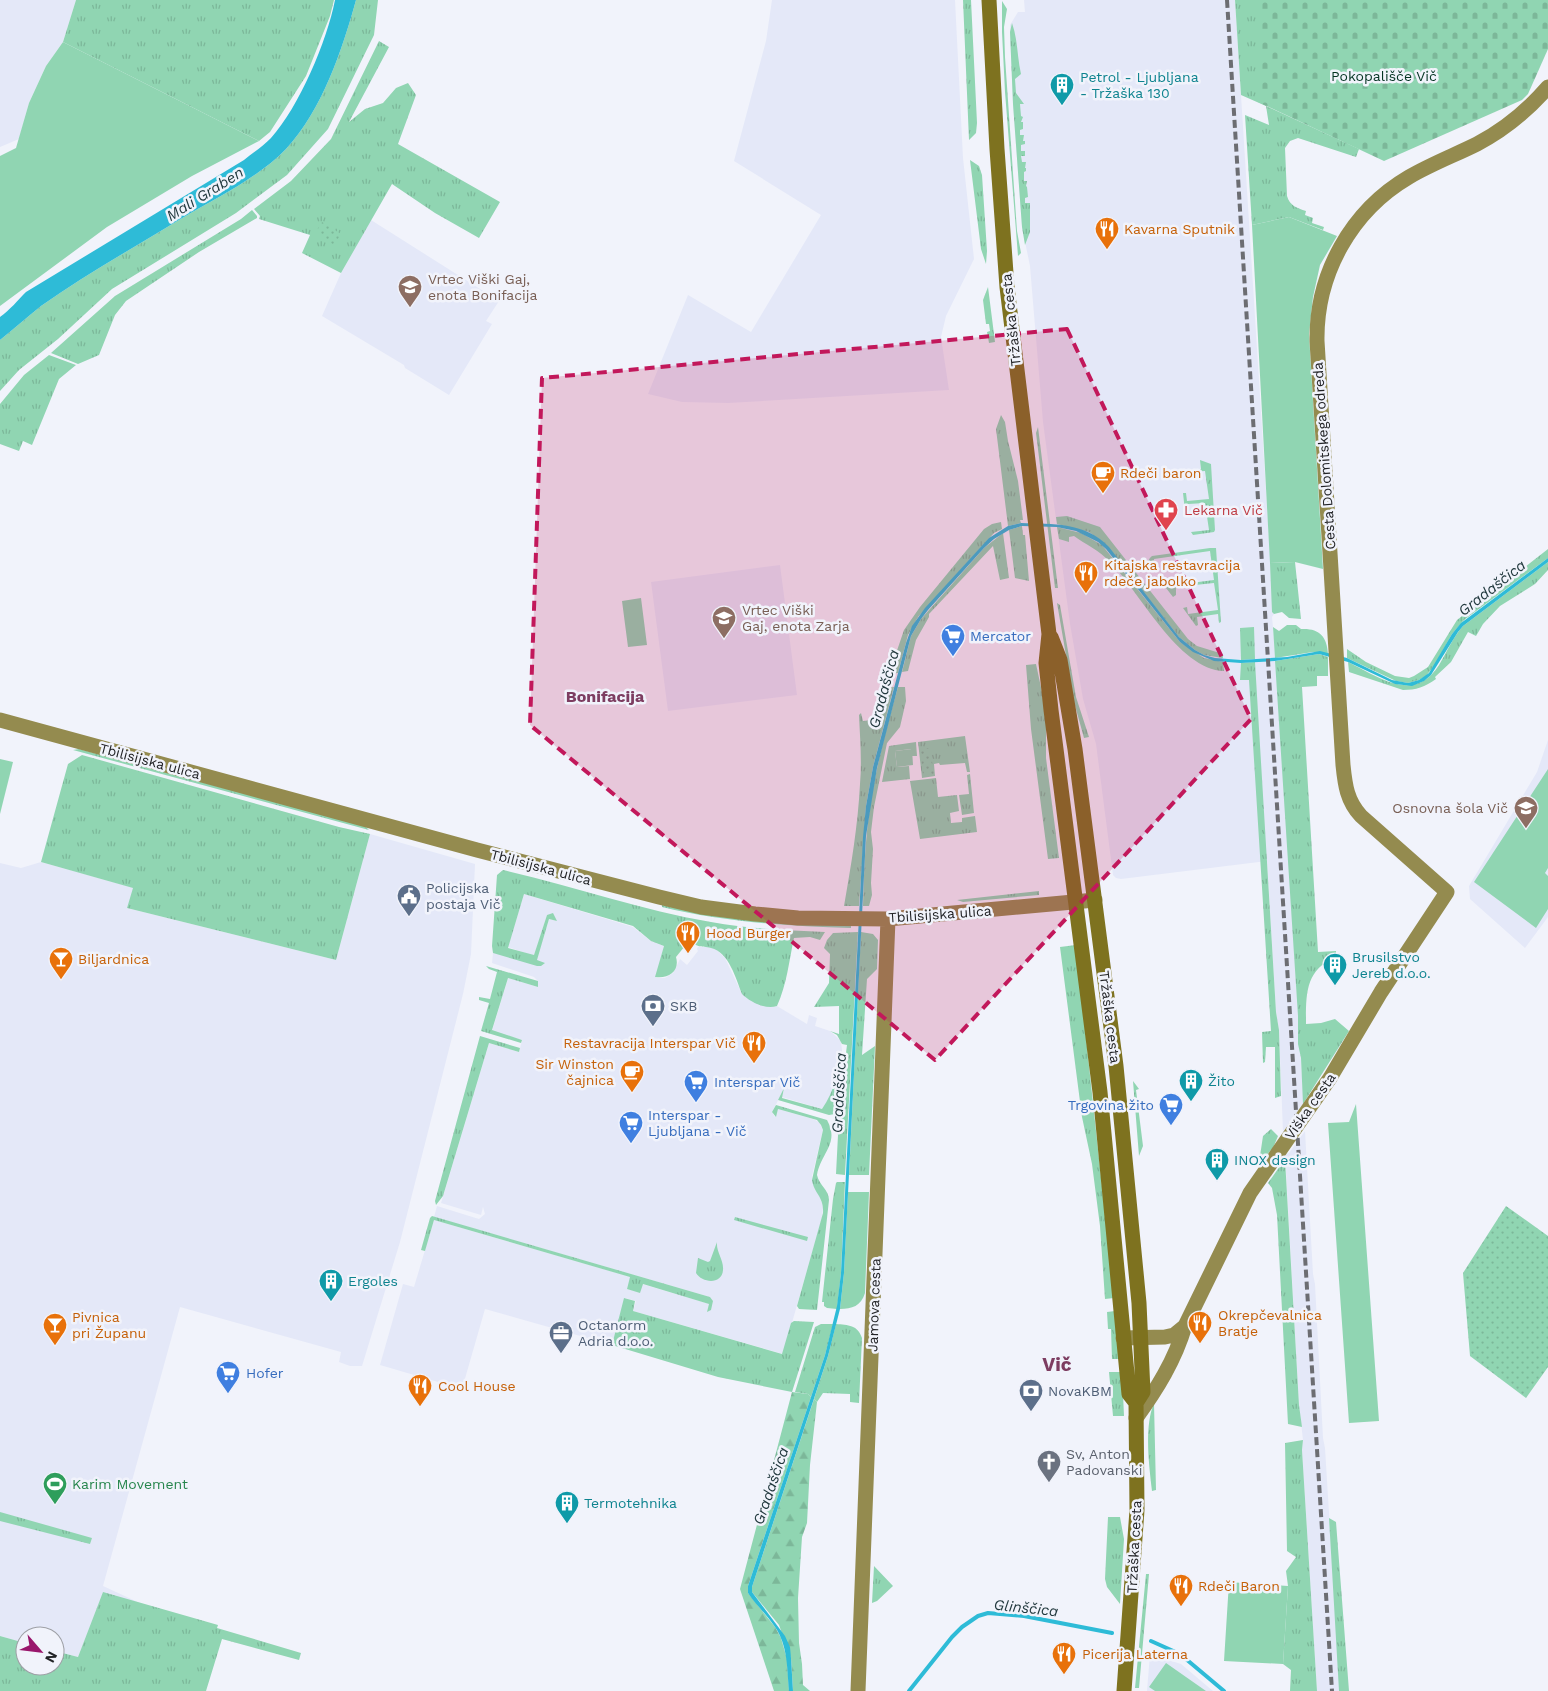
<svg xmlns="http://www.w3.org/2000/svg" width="1548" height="1691" font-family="'Work Sans',sans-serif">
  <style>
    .built { fill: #e4e8f8 }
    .grass { fill: url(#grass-tufts) }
    .forest { fill: url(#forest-firs) }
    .cemetery { fill: url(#cemetery-stones) }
    .park { fill: url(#park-dots) }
    .garden { fill: #90d5b2 }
    .water { fill: #2ebbd7 }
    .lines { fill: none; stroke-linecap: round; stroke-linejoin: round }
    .stream { stroke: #2ebbd7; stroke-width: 4 }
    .secondary { stroke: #948b4f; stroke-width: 15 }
    .primary { stroke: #7e721f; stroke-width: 15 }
    .rail { stroke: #6c6d72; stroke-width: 4; stroke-dasharray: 8 4; stroke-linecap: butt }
    .marked { fill: #c2185b; fill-opacity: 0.2; stroke: #c2185b; stroke-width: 4; stroke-dasharray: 10 6; stroke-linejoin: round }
    .labels { text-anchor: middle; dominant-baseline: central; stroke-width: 5; stroke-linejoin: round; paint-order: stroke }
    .park-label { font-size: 14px; fill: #033321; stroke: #f1f3fb }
    .culture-label { font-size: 14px; fill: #0d838f; stroke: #f1f3fb; text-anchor: start }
    .food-label { font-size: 14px; fill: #c56008; stroke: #f1f3fb; text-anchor: start }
    .education-label { font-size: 14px; fill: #785e54; stroke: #f1f3fb; text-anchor: start }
    .street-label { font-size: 14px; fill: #222326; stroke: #f1f3fb }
    .health-label { font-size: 14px; fill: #be3a42; stroke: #f1f3fb; text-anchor: start }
    .shop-label { font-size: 14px; fill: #366cbe; stroke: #f1f3fb; text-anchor: start }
    .service-label { font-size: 14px; fill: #4e5e75; stroke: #f1f3fb; text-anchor: start }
    .worship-label { font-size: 14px; fill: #5b616d; stroke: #f1f3fb; text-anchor: start }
    .leisure-label { font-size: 14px; fill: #27864d; stroke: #f1f3fb; text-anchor: start }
    .water-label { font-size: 15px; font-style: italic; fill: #22393e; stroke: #f1f3fb }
    .quarter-label { font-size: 16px; font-weight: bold; fill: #7d3d61; stroke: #f1f3fb }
    .district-label { font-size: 19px; font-weight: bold; fill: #7d3d61; stroke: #f1f3fb }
  </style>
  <defs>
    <pattern id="grass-tufts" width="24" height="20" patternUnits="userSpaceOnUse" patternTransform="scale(1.25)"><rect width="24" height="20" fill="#90d5b2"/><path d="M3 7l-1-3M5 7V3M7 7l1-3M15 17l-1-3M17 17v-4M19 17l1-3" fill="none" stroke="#7cb799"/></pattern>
    <pattern id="forest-firs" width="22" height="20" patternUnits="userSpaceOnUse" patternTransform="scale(1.25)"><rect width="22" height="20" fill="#90d5b2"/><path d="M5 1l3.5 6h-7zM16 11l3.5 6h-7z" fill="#7cb799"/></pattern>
    <pattern id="cemetery-stones" width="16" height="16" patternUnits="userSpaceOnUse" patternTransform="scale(1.25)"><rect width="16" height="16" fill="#90d5b2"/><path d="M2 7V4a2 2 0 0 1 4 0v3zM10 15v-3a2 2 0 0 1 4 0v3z" fill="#7cb799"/></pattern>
    <pattern id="park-dots" width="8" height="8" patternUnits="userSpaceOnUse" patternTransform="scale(1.25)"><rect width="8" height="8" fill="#90d5b2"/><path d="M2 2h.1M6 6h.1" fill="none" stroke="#7cb799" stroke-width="1.8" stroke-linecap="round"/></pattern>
  </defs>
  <rect width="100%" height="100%" fill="#f1f3fb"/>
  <path class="built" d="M0,0H76L63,42L46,66L29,103L19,139L0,147Z
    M772,0H955L963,158L974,259L946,316L941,337L949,390L728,403L682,402L648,394L688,295L751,332L821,215L734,161L766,41Z
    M1024,0H1235L1273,602L1272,612L1274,614L1272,617L1273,627L1278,685L1303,1093V1104L1283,1132L1279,1030L1276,1012L1267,861L1121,879L1116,878L1113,875L1096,744L1083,699L1070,624L1043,422L1030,266L1022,227L1013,104L1010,32V25L1018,12H1025Z
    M371,220L499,301L486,321L492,324L449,395L405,368L404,365L322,316L341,273Z
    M780,565L797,695L668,711L651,582Z
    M1548,740V917L1525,948L1470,899L1469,886L1537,772Z
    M370,834L475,864L471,954L463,994L400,1242L362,1366H350L339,1362L341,1352L180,1307L103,1586L142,1604L103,1593L78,1657L55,1651V1636H25V1643L0,1636V863L21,868L41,862L134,888L127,908L336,960Z
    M524,894L633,927L651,941L664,946L656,978H665L673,973L680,959L687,965L698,951L697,949L698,947H708L716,949L725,958L742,994L758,1004L772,1007L777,1006L807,1024L809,1015L817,1018L815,1026L830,1031L841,1041L842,1050L833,1088L829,1099L822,1109L782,1097L784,1089L772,1112L775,1117L778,1109L813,1119L819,1122L823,1130L812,1176L814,1187L821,1198L823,1208L822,1218L783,1354L633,1311L636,1301L625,1298L612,1345L485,1309L462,1389L380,1365L403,1284L414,1287L434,1220L631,1277L627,1289L640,1292L642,1284L710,1304L707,1312L713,1301L710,1297L434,1217L437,1206L479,1219L485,1214L483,1207L481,1215L441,1203L489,1043L519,1052L522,1040L492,1031L508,978L538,987V981L534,977L492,963L493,953L536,960L549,919L557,921L547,915L534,956L508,947Z
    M1305,1131L1313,1274L1315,1284L1323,1438L1325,1448L1340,1691H1317L1302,1450L1303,1440L1299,1405L1285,1154L1289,1153Z
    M1150,1654L1181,1664L1213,1691H1147Z"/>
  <path class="grass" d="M76,0H334L330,16L306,76L270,132L259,141L63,42Z
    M356,0H378L374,35L328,129L287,175L236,213L112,289L58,339L19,370L0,391V340C14,329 27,317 41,306C85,275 133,248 179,220C214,199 257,179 286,149C322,110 342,51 356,0Z
    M963,0H971L977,123L976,133L969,140Z
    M1235,0H1302L1266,106L1359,149L1356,157L1298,138L1290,141L1285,148L1287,196C1290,206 1297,208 1306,211L1305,215L1313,218L1312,223L1324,227L1323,230L1289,217L1252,225L1245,115L1269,125L1266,106L1241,95Z
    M1002,1L1007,9L1004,27L1005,57L1017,231L1021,253L1018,256L1005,92L1002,32Z
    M1012,23C1018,40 1017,57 1021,74L1015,79L1016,93L1024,104H1020L1021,116L1023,117L1021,122H1023V129L1020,130V135H1024L1023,141H1025V144L1021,145V151H1025V156H1021L1022,162H1026L1025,168H1026V171L1024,172V181H1027L1026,186L1027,187L1028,197L1025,198V203H1030V232L1025,245L1022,227L1013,104L1010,32Z
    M379,41L389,47L349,122L365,109L383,103L396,88L408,83L416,95L398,144L500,202L479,238L435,213L392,184L341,273L302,253L310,235L259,219L260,216L254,209L291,181L331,139Z
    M970,160L979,166L982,175L987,251L986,264L981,249Z
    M252,210L257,216V218L199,252L126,301L115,315L99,355L78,364L51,353L115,296L241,219Z
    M988,287L995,342L989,343L987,332L990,331L989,324H986L983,300Z
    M49,355L76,365L59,379L32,445L23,441L19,451L0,444V404L24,375Z
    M1001,415L1005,422L1008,441L1018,481L1023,520H1020L1021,523L1008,526L996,429Z
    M1038,427L1058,588H1055L1036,433Z
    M1200,460L1211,464L1215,530L1214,532L1193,535L1191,532L1209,530L1205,503L1188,504V511H1185L1183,493H1186L1187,501L1209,499L1205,471L1192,472V470L1201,469Z
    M1067,516L1100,527L1188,639L1197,646L1223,654V658L1204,655L1195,650L1179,637L1104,543L1089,532L1057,524L1056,517Z
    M1001,522L1002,529L994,533L918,617L908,635L898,673L889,674L904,630L920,607L984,529L992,524Z
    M1022,526L1023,535H1025L1029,581L1015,578L1009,530Z
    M1057,527L1081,533L1102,545L1180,642L1204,658L1223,662L1224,671C1178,670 1139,590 1109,561C1100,551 1085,544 1074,536L1069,537V542L1059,539Z
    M1003,533L1009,578L1000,580L993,546L929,614V617L916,640L908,671L902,672L911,636L921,619L984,548Z
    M1210,548H1216L1221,622L1219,623L1218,614L1197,617L1198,625L1196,626L1183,608L1187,607L1188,614L1218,610L1214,583L1176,587V595L1173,597L1159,579L1165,577L1167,586L1214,580L1210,551L1154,559L1155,567L1151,568C1146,565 1148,559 1152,556Z
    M1548,549V558L1464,620L1452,634L1434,666L1426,676L1419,680L1408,683L1396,681L1347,658V649L1366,662L1395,676L1409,678L1414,676L1428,667L1457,620Z
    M1295,562L1301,619L1289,618L1282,612L1274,614L1272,612L1270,563Z
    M1548,562V570L1535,584L1500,606L1483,624L1476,636L1468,632L1451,662L1435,677L1436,679C1425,687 1416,690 1403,690L1349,672L1348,662C1379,677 1414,704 1439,665C1447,652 1453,637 1463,626Z
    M1057,603L1060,605L1076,697L1089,737L1084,738L1074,702Z
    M1287,625H1296L1301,629C1319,628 1327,636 1328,654L1313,652L1275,658L1273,627L1279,631Z
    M1254,627L1255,659L1241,660L1240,628Z
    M1319,654L1328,657V676H1317V686L1302,687L1318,952L1336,951V957C1305,970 1306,994 1306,1024L1321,1023L1335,1019L1349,1031L1303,1104L1301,1058L1298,1044V1016L1275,661Z
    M1255,662L1276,1012L1279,1030L1281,1096L1275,1098V1047H1266L1265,1062L1263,1063L1262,1032L1271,1031L1249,680H1240L1241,663Z
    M1036,664L1042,692L1046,719V758L1059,858L1048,859L1031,729L1026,665Z
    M894,687L873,767L866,806L859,906H844C851,866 858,825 860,784C862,761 860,738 859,715L861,713L863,721L880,719L886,688Z
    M898,687H905L906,701L900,727L887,743L874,807L871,832L873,849L871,883L872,895L869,906H863C864,873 865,840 870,807C876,766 887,726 898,687Z
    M965,736L970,772H967L965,763L940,765L939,763L934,764L935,776L922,778L918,742Z
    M916,742L917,756H912L911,749L895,751L897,767L909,766L910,779L882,782L889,746Z
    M79,749L365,826L369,830L73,750Z
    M82,755L339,827L370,834L336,960L127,908L133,888L41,862L68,764Z
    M970,774L974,813L962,815L959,795L969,794L967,775Z
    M936,778L938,797L957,795L959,811L950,813L951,823L962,822V818L975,816L977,832L920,839L910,781Z
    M503,870C573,886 641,910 711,922C749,929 787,930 825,932L820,940L810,937L794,938C789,961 787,984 777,1006C766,1010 750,1002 742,994C736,979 729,952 711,948C700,945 701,949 689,941L676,957C680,971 669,979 655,977L664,946L651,941L633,926L524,894L508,948L534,955L547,915L553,913L557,921L549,919L537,960L545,963L541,966H537L493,953L492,946L497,875Z
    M1039,891V895L963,902L957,900Z
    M662,905L851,926V928C787,926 724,922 662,907Z
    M858,932L845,1175L836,1174L838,1135L836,1131L847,1045L842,1044L837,1035L830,1031L839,1034V1006L814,1007L829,983L830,954L824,948L827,940L833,933Z
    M861,932L873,934L878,940L877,969L867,979L862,1055L875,1046L869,1175H849Z
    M1076,945L1114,1298L1105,1299L1100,1226L1092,1164L1082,1117L1060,947Z
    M486,966L538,981V987L508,978L492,1030L522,1040L521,1043L481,1031L489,1003L479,1000V997L490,999L497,972L489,969Z
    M480,1036L520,1048L519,1052L489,1043L443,1196L436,1205L435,1201Z
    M842,1050L835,1114L829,1115L778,1100L784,1088L782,1098L822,1109C835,1091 838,1070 842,1050Z
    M1133,1081L1139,1089L1136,1090L1143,1146L1139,1156Z
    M776,1105L827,1120C840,1143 821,1153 817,1175C819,1185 829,1190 829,1200L817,1310L799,1309L797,1306L823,1213C824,1196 814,1194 812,1180L823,1130L821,1125L817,1120L778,1109L776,1117L772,1112Z
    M1271,1129L1278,1136L1273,1148L1264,1158H1262L1260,1156L1263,1136Z
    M1285,1159L1299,1405L1302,1427L1288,1424L1277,1215L1272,1188L1268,1183Z
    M837,1182H845L841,1273L837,1309L827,1308L824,1306V1302H822L833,1199L836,1183Z
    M432,1216L710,1297L713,1301L711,1310L707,1312L709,1304L643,1284L640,1293L627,1289L630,1277L434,1220L425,1251L421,1250L430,1218Z
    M735,1217L808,1237L807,1241L734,1220Z
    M717,1242C716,1252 724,1260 723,1270C722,1285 702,1283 696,1273L698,1258L708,1262L710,1261Z
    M624,1298L635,1301L633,1311L782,1354L791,1323L794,1321L814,1322L792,1392L718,1377L612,1345Z
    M1115,1311L1120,1359H1112L1111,1329H1108L1107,1312Z
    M821,1324H833L825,1355L811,1397L808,1394L795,1392L815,1327Z
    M836,1324C848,1325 858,1325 862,1338L859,1403L850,1402V1394L823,1393L817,1402L814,1399L828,1356Z
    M1109,1372H1122L1124,1416H1113Z
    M1154,1403L1156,1490L1152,1491C1149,1465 1144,1427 1154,1403Z
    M1303,1440L1302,1450L1317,1691H1290L1291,1670L1283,1664L1288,1586L1286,1571L1296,1557L1287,1551L1285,1443Z
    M0,1512L92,1538L90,1544L0,1521Z
    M1108,1517H1120L1124,1539L1120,1604L1107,1587L1105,1579Z
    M1329,1518L1336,1522L1349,1691H1339Z
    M874,1566L893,1586L877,1601L872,1603Z
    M1146,1574H1149L1139,1688H1135Z
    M103,1592L218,1625L217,1628L301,1653L299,1660L222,1639L206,1691H0V1636L25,1643V1666H55V1651L78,1657Z"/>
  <path class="forest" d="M792,1392L808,1394L811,1397L748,1586V1593L775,1627L781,1638L787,1659L789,1691H774L740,1589Z
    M814,1399L817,1402L810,1465L807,1523L802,1537L798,1598L799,1643L802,1664L803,1685L810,1691H793L791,1658L779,1625L752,1592V1587Z"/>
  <path class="cemetery" d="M1260,0H1548V49L1528,94L1522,100L1384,161L1258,102Z"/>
  <path class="park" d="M322,222L341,234L334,245L315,233Z
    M930,748L934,774L923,775L920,749Z
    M1506,1206L1548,1236V1367L1526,1398L1470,1356L1463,1273Z"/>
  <path class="garden" d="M63,42L259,141L192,176L107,227L0,306V156L16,148L29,103L46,66Z
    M1289,217L1337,236L1320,265L1313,297L1309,334L1323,569L1295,562L1270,563L1252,225Z
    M641,598L647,645L628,647L622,601Z
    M912,749L913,765L897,767L895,751Z
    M0,759L13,762L0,814Z
    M1548,769V868L1545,873L1548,876V909L1536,928L1474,882Z
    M1356,1104L1379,1421L1349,1423L1328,1123L1349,1122Z
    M848,1192H869L865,1293C861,1306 852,1309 840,1309L844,1273Z
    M1229,1582L1288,1586L1283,1664L1224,1661Z
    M1166,1663L1206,1691H1155L1149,1687Z"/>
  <path class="water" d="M335,0H356C342,51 322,110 286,149C257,179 214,199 179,220C133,248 85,275 41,306C27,317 14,329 0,340V317C10,310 18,300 26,292L244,160C253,153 263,146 271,138C299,107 327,41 335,0Z
    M1021,523C1053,524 1085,522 1109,547L1179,637L1195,650L1204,655L1215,658L1241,660L1287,657L1320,651L1347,658L1392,680L1408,683L1419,680L1429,673L1452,634L1461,623L1548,558V562L1463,626L1458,632L1431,675L1424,681L1412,686L1395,684L1348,662L1319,654L1275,661L1241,663L1214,661L1193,652L1180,642L1106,549L1098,542L1076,531L1057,527L1022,526L1009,530L994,539L984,548L928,610L921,619L911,636L877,768L866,836L844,1273L840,1309L828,1356L752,1587V1592L785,1636L790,1647L791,1658L793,1691H789C787,1668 788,1646 775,1627C767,1615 756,1605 748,1593V1586L825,1355L837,1306L841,1273L863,837L866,806L873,767L906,643L912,626L925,608L989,538L1008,526Z"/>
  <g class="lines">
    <path class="stream" d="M1151,1641L1180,1654L1224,1691
      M909,1691L952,1637L962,1627L978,1616L988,1613L1024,1616L1112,1633"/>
    <path class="secondary" d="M0,720L477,850L659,897L701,907L755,914L798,918L888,919L1095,900
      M1123,1338L1165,1337L1174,1335L1185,1326
      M1136,1418C1157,1389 1175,1360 1185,1326L1250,1193L1330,1078L1381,992L1447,892L1361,816C1347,801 1345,785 1343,765L1317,341C1316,274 1351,211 1409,177C1431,164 1455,155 1477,144C1504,130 1528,110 1548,87
      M858,1691L888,919"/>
    <path class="primary" d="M989,0L997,149L1007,287L1049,634L1046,663L1051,710L1100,1092L1129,1394L1136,1403
      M1051,637L1060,660L1075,749L1116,1066L1139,1303L1143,1392L1136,1403L1137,1510L1124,1691"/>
    <path class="rail" d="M1227,0L1332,1691"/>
  </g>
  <path class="marked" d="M1067,329L1251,719L935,1060L530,725L542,378Z"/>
  <defs>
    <symbol id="building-pin" viewBox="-11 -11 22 30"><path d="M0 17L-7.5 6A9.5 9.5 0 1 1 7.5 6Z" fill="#0f9aa8" stroke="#f1f3fb"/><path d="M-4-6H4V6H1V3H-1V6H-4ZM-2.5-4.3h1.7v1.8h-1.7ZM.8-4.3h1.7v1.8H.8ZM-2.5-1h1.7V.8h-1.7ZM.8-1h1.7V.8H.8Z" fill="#fff"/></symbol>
    <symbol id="restaurant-pin" viewBox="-11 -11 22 30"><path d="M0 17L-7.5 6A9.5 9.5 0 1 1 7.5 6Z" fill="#e8710a" stroke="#f1f3fb"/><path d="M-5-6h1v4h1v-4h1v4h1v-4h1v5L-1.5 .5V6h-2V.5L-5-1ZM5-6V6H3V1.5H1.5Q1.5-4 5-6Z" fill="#fff"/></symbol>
    <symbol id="school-pin" viewBox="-11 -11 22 30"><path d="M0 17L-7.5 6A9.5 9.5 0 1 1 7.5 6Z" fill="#8d6e63" stroke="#f1f3fb"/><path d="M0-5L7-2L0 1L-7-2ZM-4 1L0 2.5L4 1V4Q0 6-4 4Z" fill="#fff"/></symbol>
    <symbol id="cafe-pin" viewBox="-11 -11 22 30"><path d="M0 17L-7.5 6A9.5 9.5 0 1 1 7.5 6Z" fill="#e8710a" stroke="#f1f3fb"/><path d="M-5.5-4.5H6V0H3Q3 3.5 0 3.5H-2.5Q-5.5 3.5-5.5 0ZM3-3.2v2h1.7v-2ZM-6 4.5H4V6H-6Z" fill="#fff"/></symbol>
    <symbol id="pharmacy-pin" viewBox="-11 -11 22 30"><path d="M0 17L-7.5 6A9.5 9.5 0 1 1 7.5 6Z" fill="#e0444e" stroke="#f1f3fb"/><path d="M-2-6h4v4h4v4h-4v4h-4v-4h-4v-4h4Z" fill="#fff"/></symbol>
    <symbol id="supermarket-pin" viewBox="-11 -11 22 30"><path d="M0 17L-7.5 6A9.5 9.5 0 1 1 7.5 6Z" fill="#3f7fe0" stroke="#f1f3fb"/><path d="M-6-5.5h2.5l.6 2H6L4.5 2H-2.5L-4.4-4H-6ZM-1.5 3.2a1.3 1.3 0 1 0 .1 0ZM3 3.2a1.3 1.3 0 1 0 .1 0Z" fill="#fff"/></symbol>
    <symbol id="civic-pin" viewBox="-11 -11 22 30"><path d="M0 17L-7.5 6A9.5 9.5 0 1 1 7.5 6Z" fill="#5c6f8a" stroke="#f1f3fb"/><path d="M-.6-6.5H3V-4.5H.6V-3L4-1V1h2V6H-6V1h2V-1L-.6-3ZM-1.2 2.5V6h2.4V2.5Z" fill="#fff"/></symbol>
    <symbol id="bar-pin" viewBox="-11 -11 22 30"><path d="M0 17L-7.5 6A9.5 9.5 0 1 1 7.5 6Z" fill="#e8710a" stroke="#f1f3fb"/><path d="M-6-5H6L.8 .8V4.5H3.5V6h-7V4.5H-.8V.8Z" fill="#fff"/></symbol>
    <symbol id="bank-pin" viewBox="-11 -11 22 30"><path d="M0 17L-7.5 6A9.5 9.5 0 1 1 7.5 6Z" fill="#5c6f8a" stroke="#f1f3fb"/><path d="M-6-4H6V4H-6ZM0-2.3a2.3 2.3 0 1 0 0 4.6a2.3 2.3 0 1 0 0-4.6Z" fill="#fff"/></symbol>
    <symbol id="office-pin" viewBox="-11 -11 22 30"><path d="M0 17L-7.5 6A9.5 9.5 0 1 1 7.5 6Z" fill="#5c6f8a" stroke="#f1f3fb"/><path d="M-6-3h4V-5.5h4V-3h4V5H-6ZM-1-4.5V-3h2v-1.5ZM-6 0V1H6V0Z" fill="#fff"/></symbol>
    <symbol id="church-pin" viewBox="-11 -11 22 30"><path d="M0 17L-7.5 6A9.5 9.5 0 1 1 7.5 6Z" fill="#6b7280" stroke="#f1f3fb"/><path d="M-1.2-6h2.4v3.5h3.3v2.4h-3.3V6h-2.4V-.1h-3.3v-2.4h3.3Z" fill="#fff"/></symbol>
    <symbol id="stadium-pin" viewBox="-11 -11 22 30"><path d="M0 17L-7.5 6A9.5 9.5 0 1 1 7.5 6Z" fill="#2e9e5b" stroke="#f1f3fb"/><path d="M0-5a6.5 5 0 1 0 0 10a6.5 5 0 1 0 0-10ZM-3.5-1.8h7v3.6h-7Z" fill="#fff"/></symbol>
  </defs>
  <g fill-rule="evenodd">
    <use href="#building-pin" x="1048" y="71" width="28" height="38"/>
    <use href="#restaurant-pin" x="1093" y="215" width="28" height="38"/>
    <use href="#school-pin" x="396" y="273" width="28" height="38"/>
    <use href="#cafe-pin" x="1089" y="459" width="28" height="38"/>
    <use href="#pharmacy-pin" x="1152" y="496" width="28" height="38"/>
    <use href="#restaurant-pin" x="1072" y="559" width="28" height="38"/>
    <use href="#school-pin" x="710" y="604" width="28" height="38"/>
    <use href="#supermarket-pin" x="939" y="622" width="28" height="38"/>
    <use href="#school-pin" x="1512" y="794" width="28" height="38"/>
    <use href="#civic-pin" x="395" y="882" width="28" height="38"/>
    <use href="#restaurant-pin" x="674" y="919" width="28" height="38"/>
    <use href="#bar-pin" x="47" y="945" width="28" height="38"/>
    <use href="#building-pin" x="1321" y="951" width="28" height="38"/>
    <use href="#bank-pin" x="639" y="992" width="28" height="38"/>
    <use href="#restaurant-pin" x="740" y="1029" width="28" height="38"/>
    <use href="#cafe-pin" x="618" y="1058" width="28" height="38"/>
    <use href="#building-pin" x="1177" y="1067" width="28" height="38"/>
    <use href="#supermarket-pin" x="682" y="1068" width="28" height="38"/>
    <use href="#supermarket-pin" x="1157" y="1091" width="28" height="38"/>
    <use href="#supermarket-pin" x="617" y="1109" width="28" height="38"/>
    <use href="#building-pin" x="1203" y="1146" width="28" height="38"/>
    <use href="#building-pin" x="317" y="1267" width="28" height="38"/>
    <use href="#restaurant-pin" x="1186" y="1309" width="28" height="38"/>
    <use href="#bar-pin" x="41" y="1311" width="28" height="38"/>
    <use href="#office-pin" x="547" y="1319" width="28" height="38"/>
    <use href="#supermarket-pin" x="214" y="1359" width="28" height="38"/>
    <use href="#restaurant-pin" x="406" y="1372" width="28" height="38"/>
    <use href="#bank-pin" x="1017" y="1377" width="28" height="38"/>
    <use href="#church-pin" x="1035" y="1448" width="28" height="38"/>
    <use href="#stadium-pin" x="41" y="1470" width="28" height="38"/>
    <use href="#building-pin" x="553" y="1489" width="28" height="38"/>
    <use href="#restaurant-pin" x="1167" y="1572" width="28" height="38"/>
    <use href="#restaurant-pin" x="1050" y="1640" width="28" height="38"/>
  </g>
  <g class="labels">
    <g class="park-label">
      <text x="1384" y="76">Pokopališče Vič</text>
    </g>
    <g class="culture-label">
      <text x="1080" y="77">Petrol - Ljubljana<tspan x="1080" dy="16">- Tržaška 130</tspan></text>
      <text x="1352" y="957">Brusilstvo<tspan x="1352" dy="16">Jereb d.o.o.</tspan></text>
      <text x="1208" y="1081">Žito</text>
      <text x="1234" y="1160">INOX design</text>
      <text x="348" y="1281">Ergoles</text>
      <text x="584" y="1503">Termotehnika</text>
    </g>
    <g class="food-label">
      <text x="1124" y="229">Kavarna Sputnik</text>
      <text x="1120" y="473">Rdeči baron</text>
      <text x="1104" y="565">Kitajska restavracija<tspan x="1104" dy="16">rdeče jabolko</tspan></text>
      <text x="706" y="933">Hood Burger</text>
      <text x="78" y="959">Biljardnica</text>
      <text x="736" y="1043" text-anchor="end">Restavracija Interspar Vič</text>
      <text x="614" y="1064" text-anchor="end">Sir Winston<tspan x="614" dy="16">čajnica</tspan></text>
      <text x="1218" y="1315">Okrepčevalnica<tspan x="1218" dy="16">Bratje</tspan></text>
      <text x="72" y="1317">Pivnica<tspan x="72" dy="16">pri Županu</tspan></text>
      <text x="438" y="1386">Cool House</text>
      <text x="1198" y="1586">Rdeči Baron</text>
      <text x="1082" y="1654">Picerija Laterna</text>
    </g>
    <g class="education-label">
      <text x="428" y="279">Vrtec Viški Gaj,<tspan x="428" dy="16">enota Bonifacija</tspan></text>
      <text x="742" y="610">Vrtec Viški<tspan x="742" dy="16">Gaj, enota Zarja</tspan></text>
      <text x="1508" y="808" text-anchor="end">Osnovna šola Vič</text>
    </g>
    <g class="street-label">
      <text transform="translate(1011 320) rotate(-96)">Tržaška cesta</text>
      <text transform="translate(1324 456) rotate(-94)">Cesta Dolomitskega odreda</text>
      <text transform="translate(150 761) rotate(15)">Tbilisijska ulica</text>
      <text transform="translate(541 867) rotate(15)">Tbilisijska ulica</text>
      <text transform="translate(940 914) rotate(-4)">Tbilisijska ulica</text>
      <text transform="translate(1110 1017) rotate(83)">Tržaška cesta</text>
      <text transform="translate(1310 1106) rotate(-55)">Viška cesta</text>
      <text transform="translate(874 1305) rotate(-88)">Jamova cesta</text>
      <text transform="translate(1134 1547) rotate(-87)">Tržaška cesta</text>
    </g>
    <g class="health-label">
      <text x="1184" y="510">Lekarna Vič</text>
    </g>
    <g class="shop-label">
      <text x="970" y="636">Mercator</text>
      <text x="714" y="1082">Interspar Vič</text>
      <text x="1154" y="1105" text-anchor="end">Trgovina žito</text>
      <text x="648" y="1115">Interspar -<tspan x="648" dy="16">Ljubljana - Vič</tspan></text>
      <text x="246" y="1373">Hofer</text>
    </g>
    <g class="service-label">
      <text x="426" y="888">Policijska<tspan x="426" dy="16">postaja Vič</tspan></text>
      <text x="670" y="1006">SKB</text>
      <text x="578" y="1325">Octanorm<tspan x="578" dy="16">Adria d.o.o.</tspan></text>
      <text x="1048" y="1391">NovaKBM</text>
    </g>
    <g class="worship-label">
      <text x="1066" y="1454">Sv, Anton<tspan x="1066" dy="16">Padovanski</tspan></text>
    </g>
    <g class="leisure-label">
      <text x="72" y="1484">Karim Movement</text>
    </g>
    <g class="water-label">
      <text transform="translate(205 194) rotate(-32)">Mali Graben</text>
      <text transform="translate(1492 588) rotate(-38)">Gradaščica</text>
      <text transform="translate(884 689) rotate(-75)">Gradaščica</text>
      <text transform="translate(839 1093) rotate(-87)">Gradaščica</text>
      <text transform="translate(771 1486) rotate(-71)">Gradaščica</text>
      <text transform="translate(1026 1608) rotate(6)">Glinščica</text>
    </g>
    <g class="quarter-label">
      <text x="605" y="696">Bonifacija</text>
    </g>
    <g class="district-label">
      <text x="1057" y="1364">Vič</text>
    </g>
  </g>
  <g transform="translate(40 1651) rotate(118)"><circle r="24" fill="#f1f3fb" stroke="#9ea0a6"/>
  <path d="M0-4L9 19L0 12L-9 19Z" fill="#99166c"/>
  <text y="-8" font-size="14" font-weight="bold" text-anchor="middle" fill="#222326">N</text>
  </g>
</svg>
